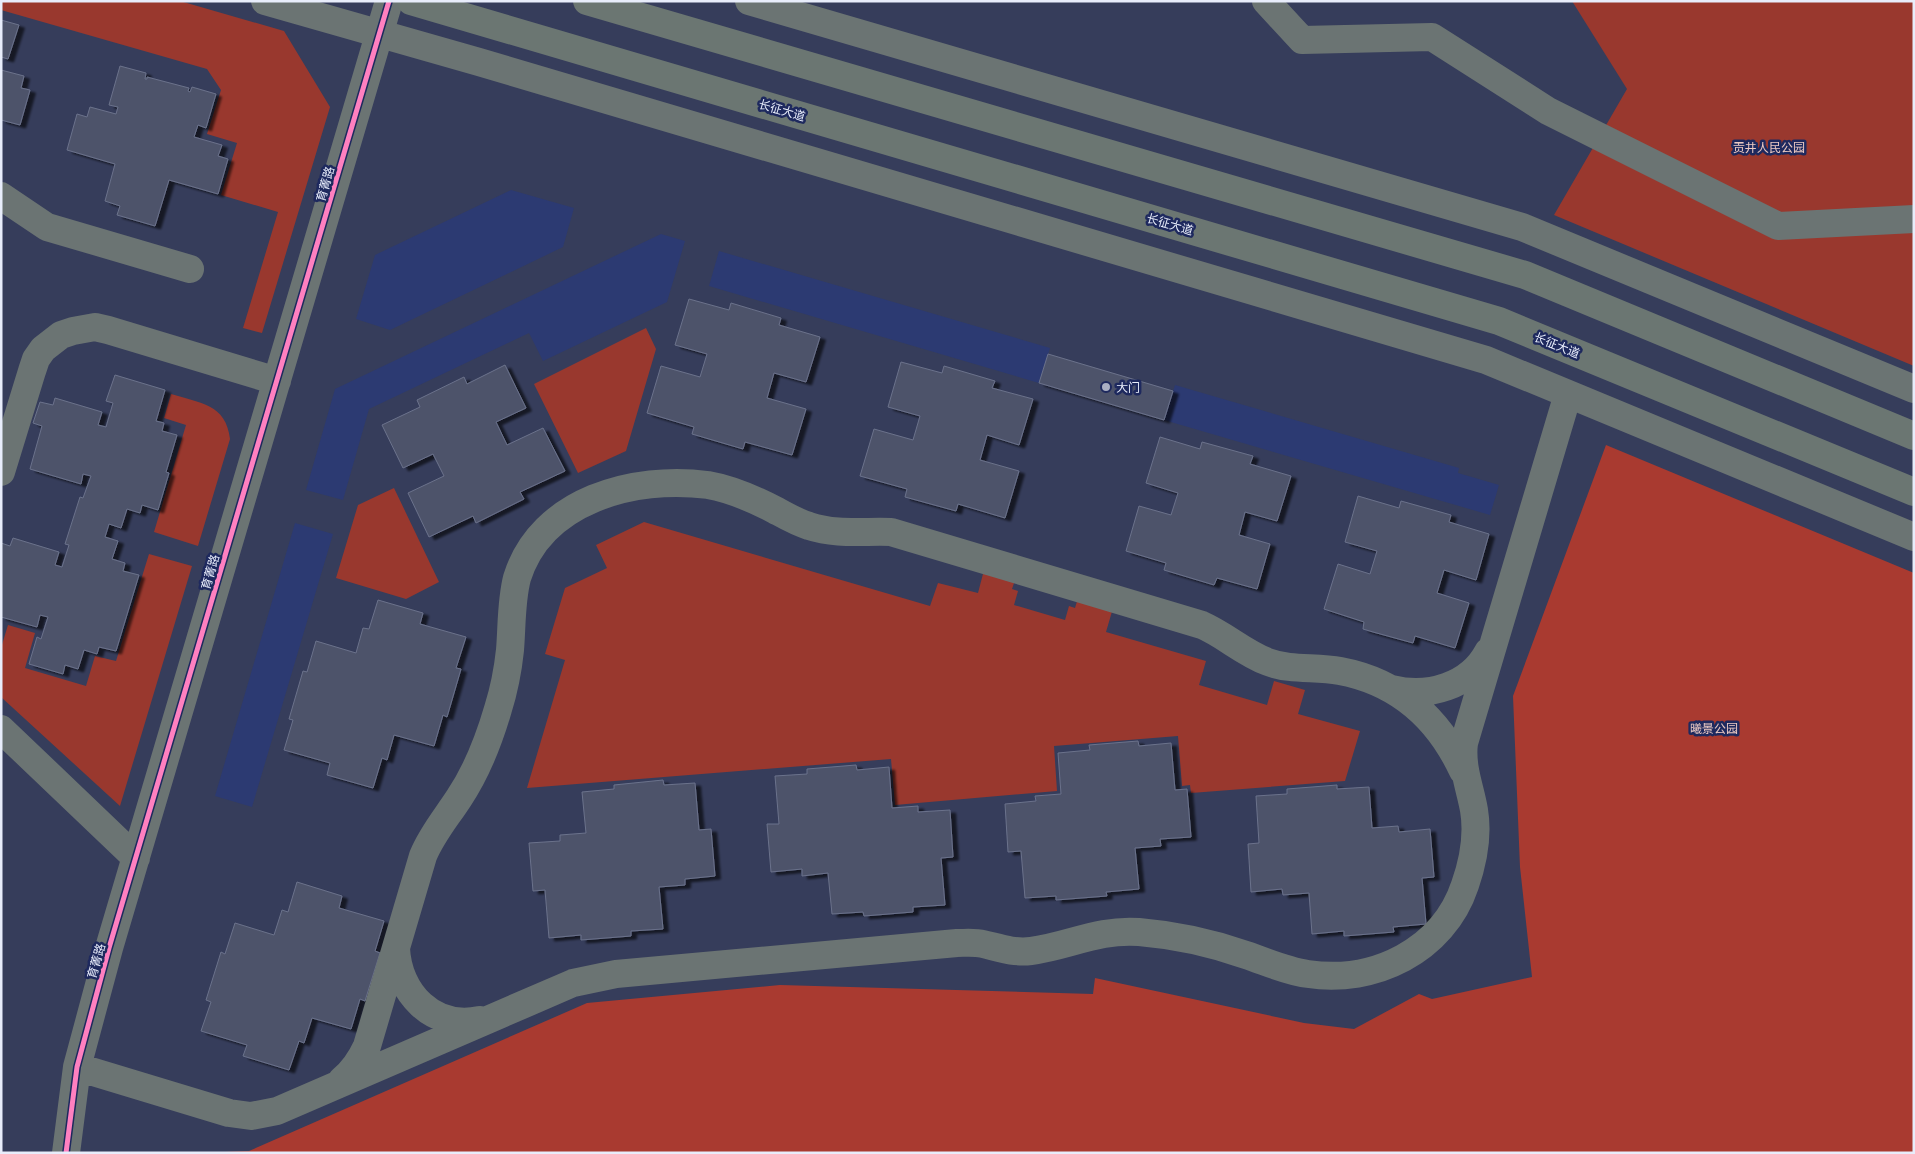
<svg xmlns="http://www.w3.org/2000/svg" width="1915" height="1154" font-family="Quicksand,'Noto Sans SC',sans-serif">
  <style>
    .built { fill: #2c3a72 }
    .green { fill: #99382e }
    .forest { fill: #a93a30 }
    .building { fill: #4d536b; stroke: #6b728b; filter: url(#shadow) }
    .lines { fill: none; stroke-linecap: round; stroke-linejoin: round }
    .minor { stroke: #6b7473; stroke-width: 28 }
    .major { stroke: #6b7672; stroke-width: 28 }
    .cycleway-casing { stroke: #1e295e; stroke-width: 8 }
    .cycleway { stroke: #ff80c0; stroke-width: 5 }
    .poi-dot { fill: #aaafc3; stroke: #1e295e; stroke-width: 2 }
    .labels { text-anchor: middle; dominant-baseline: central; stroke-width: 5; stroke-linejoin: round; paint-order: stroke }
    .street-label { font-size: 12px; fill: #e8edfb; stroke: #1e295e }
    .park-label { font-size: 12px; fill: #eccac3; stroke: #1e295e }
    .poi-label { font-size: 12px; fill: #e8edfb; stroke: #1e295e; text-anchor: start }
  </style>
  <defs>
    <filter id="shadow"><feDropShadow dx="5.5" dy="3" stdDeviation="1" flood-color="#0009"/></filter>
  </defs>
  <rect width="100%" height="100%" fill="#363d5b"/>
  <path class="built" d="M511,190L574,208L563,247L390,330L356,319L375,255Z
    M661,234L685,241L667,302L543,361L529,333L369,409L343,500L306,490L335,389Z
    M719,251L1050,348L1039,383L709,286Z
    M1175,385L1459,468L1458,473L1499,485L1490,515L1164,420Z
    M295,523L333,534L252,807L215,796Z"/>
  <path class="green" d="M1,1H180L284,31L330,107L262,333L243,328L278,212L221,195L237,143L207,134L221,90L207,69L1,10Z
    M1572,1H1914V366L1554,215L1627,89Z
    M646,328L656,349L626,451L578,473L534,384Z
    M171,394C200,403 226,404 230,439L198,546L154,532L186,425L164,418Z
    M394,488L439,582L406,599L336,578L358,505Z
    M644,522L930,606L938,583L978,593L984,570L1015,580L1012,589L1018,591L1014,605L1065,620L1069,606L1075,608L1078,598L1113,608L1106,632L1206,661L1199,685L1267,705L1274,681L1305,690L1298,714L1360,731L1345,781L1191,793L1190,785L1182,786L1178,736L1054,746L1057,791L895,805L891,759L527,788L565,660L545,654L565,588L607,568L596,545Z
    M149,554L192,566L120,806L1,697V648L8,625L35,633L25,668L86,686L95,656L116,661Z"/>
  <path class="forest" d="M1606,445L1914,573V1153H201L249,1151L587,1003L780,985L1093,994L1095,978L1304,1023L1354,1029L1419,994L1432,999L1532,977L1520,867L1513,696Z"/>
  <path class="building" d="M1,20L19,25L8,59L1,57Z
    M120,66L146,73L145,79H147V77L189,88L188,91L190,92L192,87L216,94L206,128L198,125L194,137L222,145L218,156L228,159L218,194L169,180L155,226L117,215L120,206L105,201L115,164L67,150L77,114L87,117L90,107L116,114L118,107L109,105Z
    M1,70L24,76L21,88L30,90L20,125L1,120Z
    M689,299L729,310L731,303L781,318L779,325L820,337L806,382L774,373L767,398L806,409L792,455L745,442L743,449L692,434L694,427L647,413L661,366L700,377L707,354L675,345Z
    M1048,354L1173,391L1164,420L1039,383Z
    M901,362L942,373L944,366L995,381L992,388L1033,399L1019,445L987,435L980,460L1019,471L1005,518L958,504L956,511L905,497L907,489L860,476L874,429L913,440L920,416L888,407Z
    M505,365L526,408L496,422L507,445L543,428L565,471L520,492L524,499L476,523L473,516L429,537L408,493L444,476L433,454L403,468L382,425L420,407L417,400L464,377L467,384Z
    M115,375L165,390L156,421L164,423L162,431L177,435L166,472L169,473L158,510L142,505L140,513L127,509L121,528L109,524L105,537L118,541L112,559L125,563L123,571L139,575L116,651L99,647L97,654L84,650L78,669L65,665L63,674L29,664L37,637L41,639L48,617L40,615L37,627L1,617V543L10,546L13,538L59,552L55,565L62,567L69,545L65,544L80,497L83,498L91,476L83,474L81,484L30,469L42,426L33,423L40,402L53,405L55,398L102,412L98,425L106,427L113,403L106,401Z
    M1160,437L1200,449L1202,442L1253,456L1250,464L1291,476L1277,521L1245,512L1239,535L1270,544L1257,589L1217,578L1214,585L1164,570L1166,563L1126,551L1139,506L1171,515L1178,493L1146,483Z
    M1358,496L1399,508L1401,501L1451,515L1449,522L1489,534L1476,580L1444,570L1437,593L1469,603L1455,648L1415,636L1413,643L1373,632L1363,629L1364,622L1324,609L1338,564L1370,574L1377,551L1345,542Z
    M378,600L423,613L420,624L466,637L456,668L461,669L447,717L443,715L434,746L394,735L387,760L382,758L373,788L327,775L330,763L284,750L293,720L289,719L303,671L307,672L316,641L356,653L363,628L369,629Z
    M1138,741L1139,746L1171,743L1175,790L1187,789L1191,837L1160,839L1161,846L1135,848L1139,889L1106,892L1107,896L1056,900V896L1025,898L1021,851L1008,852L1005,804L1036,801L1035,796L1061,794L1058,753L1090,750L1089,745Z
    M856,765L857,770L889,767L892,808L918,806V812L950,810L953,857L941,858L945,905L913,907V912L864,916L863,912L832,914L828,873L802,876V869L771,872L767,824H779L775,776L807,774V769Z
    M663,780L664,785L695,783L699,830L711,829L715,876L685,879V885L659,887L663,929L631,931V936L581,940V935L549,938L545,890L533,891L529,843L560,841V835L586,833L582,792L614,789V785Z
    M1337,785V789L1369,787L1372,828L1398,826L1399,832L1430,829L1434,877L1422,878L1426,924L1393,927L1394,932L1344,936V931L1312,934L1309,893L1283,895L1282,889L1251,892L1248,844L1259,843L1256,796L1287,794V789Z
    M297,882L342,896L339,908L384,921L375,951L380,953L365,1001L360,999L351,1029L312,1018L304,1043L299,1041L289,1070L243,1056L247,1045L201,1031L211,1002L206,1000L221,952L225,954L235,923L274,935L282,910L288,912Z"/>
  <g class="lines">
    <path class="minor" d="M265,1L479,62L1486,360L1914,537
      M749,1L1522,227L1914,389
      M1266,1L1302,40L1432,37L1548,111L1778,226L1914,219
      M1,196L47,227L190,269
      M1,472L32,371L36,359L43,349L61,335L73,331L95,327L108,330L277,381
      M1392,689C1428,698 1470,686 1488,652
      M1,729L136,858
      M396,948C398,993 433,1030 480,1020
      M77,1067L229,1113L251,1116L277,1111L573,983L616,974L957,943C965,943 975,942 983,944C1000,948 1013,953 1031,951C1069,946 1098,929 1139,932C1175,935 1212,943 1246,955C1267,962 1286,971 1308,974C1374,984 1443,951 1465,885C1473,862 1478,834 1474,810C1470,787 1461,767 1464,743L1568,394
      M342,1080C353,1071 361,1059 367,1046L423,856C432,834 446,818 459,798C477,771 489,740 498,709C504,690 508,669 510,650C512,626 511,601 517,578C541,500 634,475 708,485C731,489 754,499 775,510C786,516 796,522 809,526C836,535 863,531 891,532L1202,625C1225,635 1244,653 1268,662C1292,671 1316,666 1340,671C1399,682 1439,719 1463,771
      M66,1153L77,1067L109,948L389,1"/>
    <path class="major" d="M411,1L1499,321L1914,492
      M587,1L1525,275L1914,436"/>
    <defs>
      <path id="cycleway" d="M66,1153L77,1067L109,948L389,1"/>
    </defs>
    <use href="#cycleway" class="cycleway-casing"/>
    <use href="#cycleway" class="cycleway"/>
  </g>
  <circle class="poi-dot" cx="1106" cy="387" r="5"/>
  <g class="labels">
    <g class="street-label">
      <text transform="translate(782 110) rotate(16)">长征大道</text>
      <text transform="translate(325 184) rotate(-74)">育菁路</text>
      <text transform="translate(1170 224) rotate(16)">长征大道</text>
      <text transform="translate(1557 345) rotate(22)">长征大道</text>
      <text transform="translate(210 572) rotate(-74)">育菁路</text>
      <text transform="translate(96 961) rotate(-74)">育菁路</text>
    </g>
    <g class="park-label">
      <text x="1769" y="147">贡井人民公园</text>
      <text x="1714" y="728">曦景公园</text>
    </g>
    <g class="poi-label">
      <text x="1116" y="387">大门</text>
    </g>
  </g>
  <rect width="1915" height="1154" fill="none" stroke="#e8edfb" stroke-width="5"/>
</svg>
